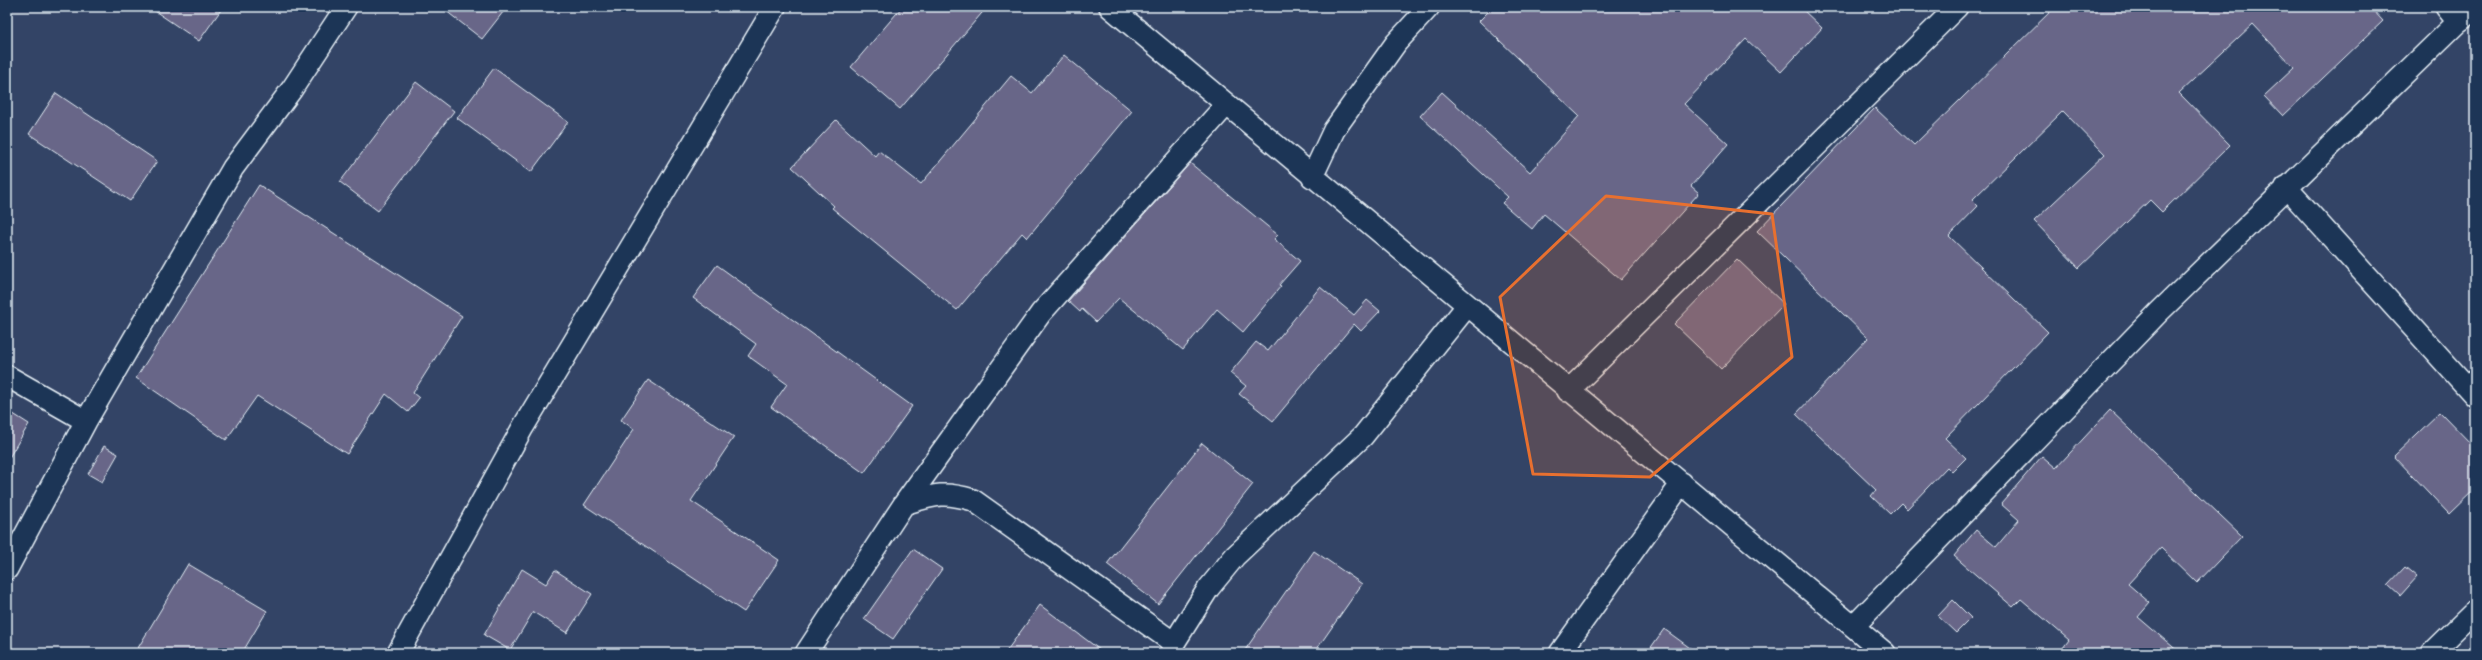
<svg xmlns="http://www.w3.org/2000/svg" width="2482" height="660" font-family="'Indie Flower',sans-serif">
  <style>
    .building { fill: #676688; stroke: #e8f1f8 }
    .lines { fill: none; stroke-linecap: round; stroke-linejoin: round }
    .minor-casing { stroke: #e8f1f8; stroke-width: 24 }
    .minor { stroke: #1d3557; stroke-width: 21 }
    .marked { fill: #e8702f; fill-opacity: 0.2; stroke: #e8702f; stroke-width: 3; stroke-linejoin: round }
  </style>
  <rect width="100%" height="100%" fill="#346"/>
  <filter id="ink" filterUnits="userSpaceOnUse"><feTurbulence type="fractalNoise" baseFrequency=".025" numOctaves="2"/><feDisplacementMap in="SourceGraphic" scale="8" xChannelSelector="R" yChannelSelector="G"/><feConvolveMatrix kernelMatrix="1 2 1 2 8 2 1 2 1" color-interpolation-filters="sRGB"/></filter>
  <g filter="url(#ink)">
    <path class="building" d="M149,7H223L199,41Z
      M441,7H507L482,39Z
      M902,7H987L900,109L851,67Z
      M1493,7H1800L1822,28L1781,72L1746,39L1684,104L1728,144L1691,186L1699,193L1621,280L1544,214L1532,229L1502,203L1508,197L1420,116L1442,92L1530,172L1579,116L1479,21Z
      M2055,7H2370L2383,21L2283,116L2264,96L2294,68L2253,24L2179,93L2230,145L2162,212L2150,200L2079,268L2034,221L2105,154L2063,111L1972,200L1978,206L1949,236L2048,332L1945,438L1966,458L1952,472L1947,467L1907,509L1901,503L1890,514L1871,496L1876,490L1796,414L1868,338L1757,231L1875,108L1914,145Z
      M1064,55L1132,111L1027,238L1022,233L957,310L832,208L834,206L792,167L836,120L875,156L879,151L921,184L1011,76L1032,93Z
      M494,68L568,122L531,172L457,118Z
      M416,82L454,111L378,211L340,182Z
      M56,93L157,161L130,201L29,134Z
      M1190,163L1278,235L1274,239L1300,261L1279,285L1281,286L1243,332L1217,309L1183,350L1119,298L1096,322L1082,309L1080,312L1068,301Z
      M259,185L462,316L413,393L419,398L408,412L386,394L347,454L257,396L226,440L136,378Z
      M1737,259L1784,304L1721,369L1674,324Z
      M717,265L912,406L864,473L771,407L787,384L748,356L756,344L693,298Z
      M1320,287L1354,315L1367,300L1380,311L1361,331L1354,324L1273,421L1239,394L1246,386L1230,373L1256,342L1268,351Z
      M648,380L734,437L691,501L779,560L744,612L584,505L634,429L621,420Z
      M7,410L29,424L7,461Z
      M2110,410L2242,536L2197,583L2161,548L2128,584L2150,603L2138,617L2180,653H2059L2069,640L2021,599L2013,607L1954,556L1976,530L1996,547L2019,520L2001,504L2042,456L2056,468Z
      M2440,412L2475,448V489L2449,514L2394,456Z
      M1202,443L1253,484L1158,604L1107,564Z
      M104,446L118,454L102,482L88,474Z
      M913,549L942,569L893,639L864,619Z
      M1314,551L1362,584L1314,653H1243Z
      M188,564L267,611L242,653H135Z
      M2405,567L2417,577L2400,596L2388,585Z
      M522,569L546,584L555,570L592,594L567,633L533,612L510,650L484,635Z
      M1953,600L1971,618L1956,633L1938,616Z
      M1040,605L1104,653H1005Z
      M1664,629L1697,653H1647Z"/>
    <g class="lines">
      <defs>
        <path id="minor" d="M1110,7L1885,653
          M2446,7L2458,22
          M1312,177L1334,130L1396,43L1429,7
          M2286,187L2475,396
          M7,376L86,421
          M1568,391L1957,7
          M904,504C934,495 943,491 973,500L1174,643
          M7,569L86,421L233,168L292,89L346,7
          M1854,626L2159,312L2458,22L2475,10
          M398,653L523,427L775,7
          M806,653L904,504L1041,313L1226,105
          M1171,653L1174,643L1208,589L1235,556L1363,436L1467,306
          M1560,653L1682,483
          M2432,653L2475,611"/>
      </defs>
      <use href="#minor" class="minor-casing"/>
      <use href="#minor" class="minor"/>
    </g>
  </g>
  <path class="marked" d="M1606,196L1772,214L1792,357L1650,477L1533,474L1500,297Z"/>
  <rect width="2482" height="660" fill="none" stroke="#1d3557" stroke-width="24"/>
  <rect x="12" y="12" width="2458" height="636" fill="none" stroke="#e8f1f8" stroke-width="1.5" filter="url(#ink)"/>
</svg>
